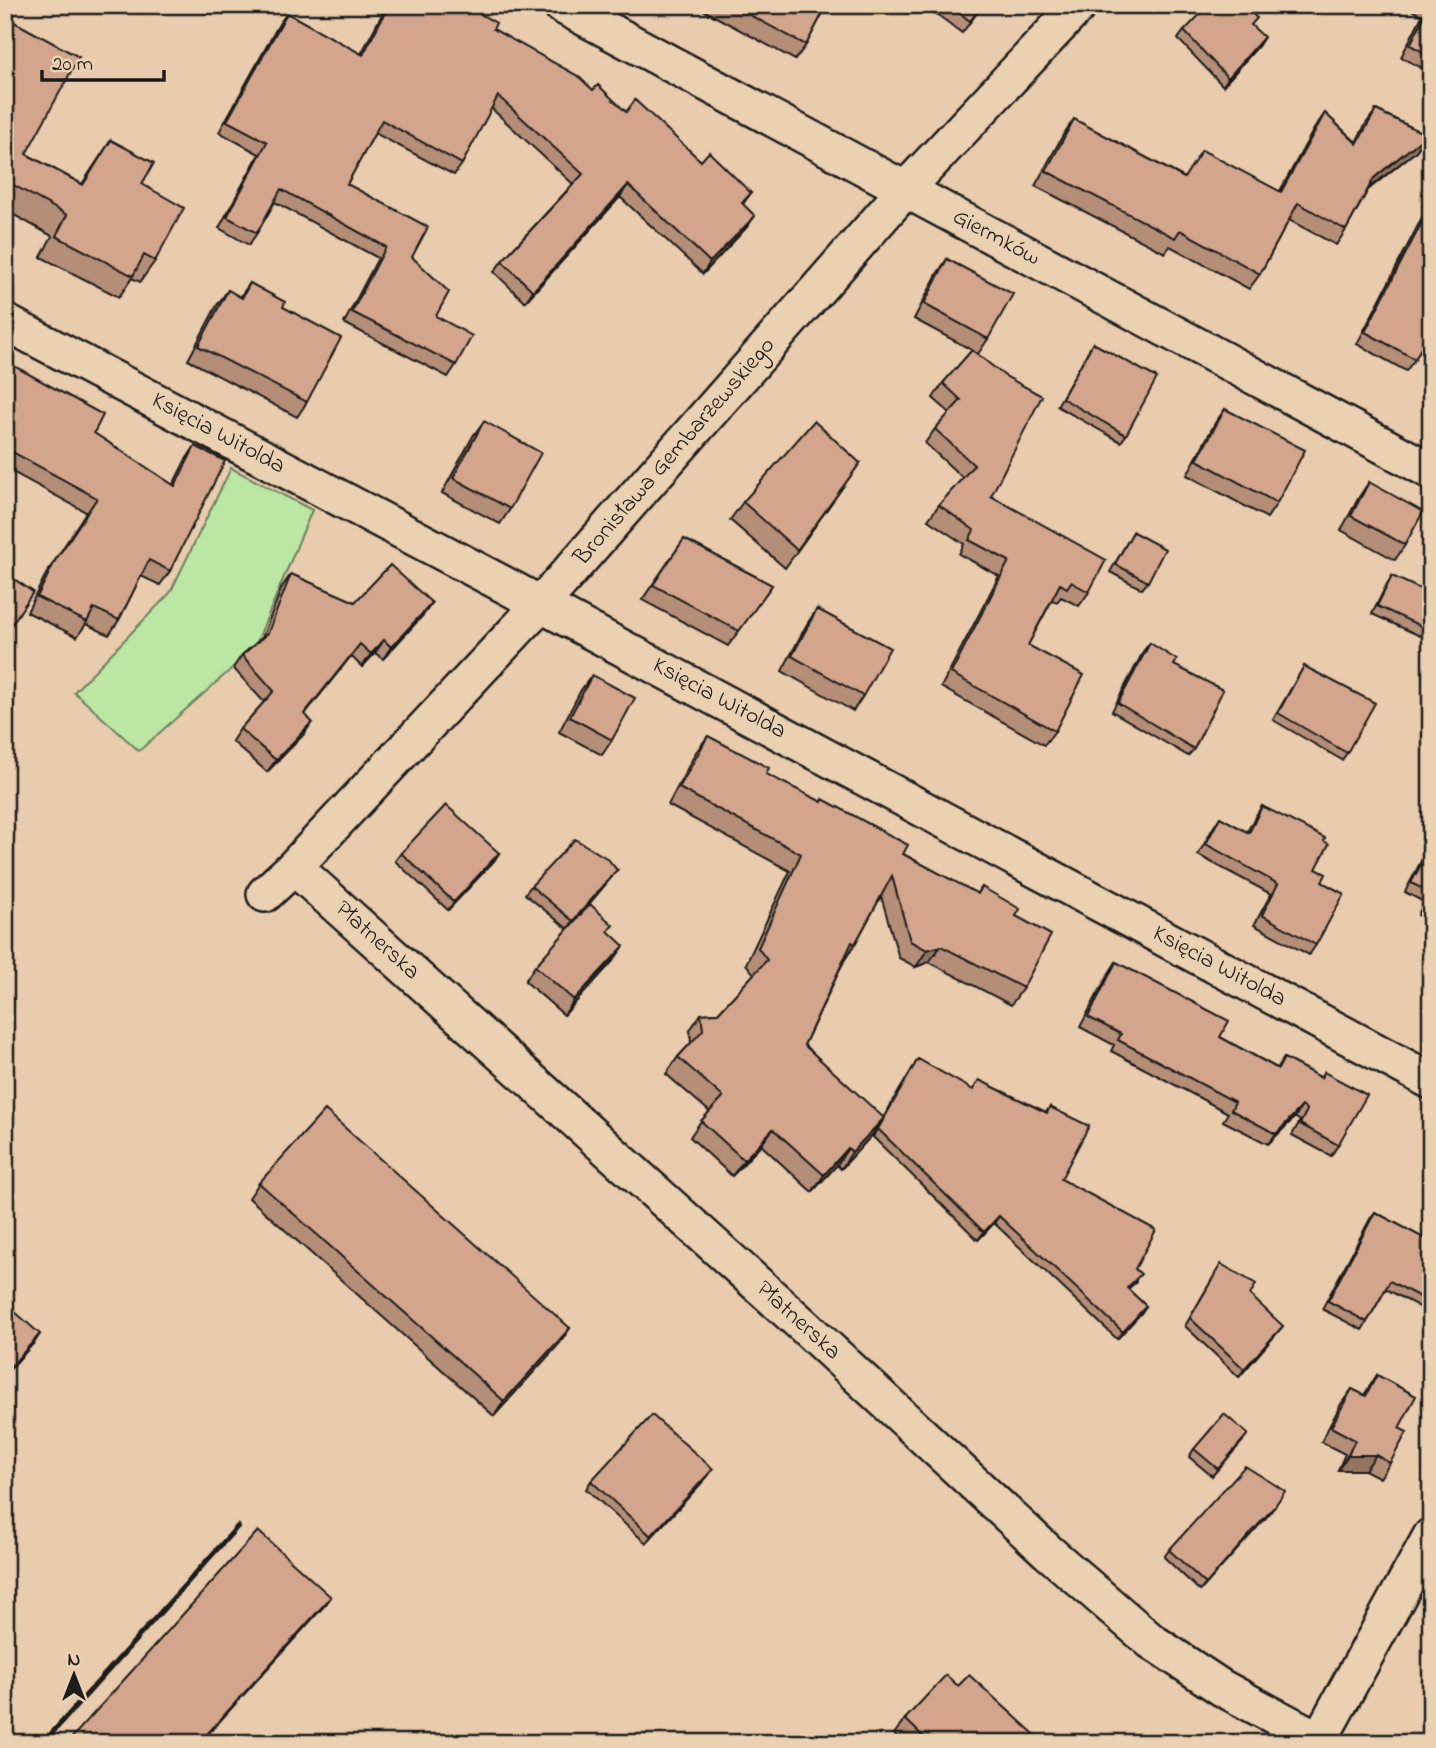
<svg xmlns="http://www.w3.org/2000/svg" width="1436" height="1748" font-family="'Indie Flower',sans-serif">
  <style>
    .green { fill: #bbe6a3; stroke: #6c8160; stroke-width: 2 }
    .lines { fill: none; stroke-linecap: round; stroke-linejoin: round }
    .minor-casing { stroke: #1c1c1c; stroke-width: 40 }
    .minor { stroke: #ead1b2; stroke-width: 35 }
    .rail { stroke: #1c1c1c; stroke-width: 5 }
    .wall { fill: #b58e78; stroke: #1c1c1c; stroke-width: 2 }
    .shaded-wall { fill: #947462; stroke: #1c1c1c; stroke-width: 2 }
    .building { fill: #d3a58c; stroke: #1c1c1c; stroke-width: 2 }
    .labels { text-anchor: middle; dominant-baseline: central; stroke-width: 5; stroke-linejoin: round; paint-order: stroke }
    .street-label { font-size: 24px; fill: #1c1c1c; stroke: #ead1b2 }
  </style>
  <rect width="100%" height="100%" fill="#e9cbad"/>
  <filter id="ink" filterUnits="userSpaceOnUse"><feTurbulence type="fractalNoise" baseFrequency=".0143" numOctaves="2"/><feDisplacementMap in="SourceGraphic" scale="14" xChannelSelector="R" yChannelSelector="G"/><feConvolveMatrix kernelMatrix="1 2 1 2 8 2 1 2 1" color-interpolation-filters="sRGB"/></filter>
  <g filter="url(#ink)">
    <path class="green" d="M231,468L312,510L254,649L139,751L74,692L170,593Z"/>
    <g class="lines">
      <defs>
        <path id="minor" d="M561,5L1431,471
          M5,322L501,583L1431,1081
          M294,867L805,1327L1047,1551L1151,1641L1222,1688L1325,1743
          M265,894L294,867L541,604L905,190L1079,5
          M1319,1740L1431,1536"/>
      </defs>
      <use href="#minor" class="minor-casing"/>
      <use href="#minor" class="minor"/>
      <path class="rail" d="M43,1743L238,1526"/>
    </g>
    <path class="wall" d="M387,5H464L493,29L593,90L751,193L743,204L747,227L703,274L620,197L525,302L494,272L502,261L573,184L491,108L462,164L454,175L375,133L347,184L412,257L456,365L448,377L344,323L378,258L275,202L257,233L249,245L219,228L259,154L219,132L279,24L287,13L361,54Z
      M694,5H827L806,45L795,60Z
      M927,5H983L962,33L926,6Z
      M1403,5H1431V73L1401,57L1422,16Z
      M5,17L26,154L82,184L111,140L142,184L155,261L140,282L132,278L119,297L41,257L52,236L5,210Z
      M1251,25L1259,45L1223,86L1178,39L1184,31Z
      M1376,110L1427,135L1416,151L1368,190L1346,230L1336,245L1289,220L1260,274L1249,289L1170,246L1165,253L1035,186L1063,135L1074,119L1183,177L1280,191L1314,129L1325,113L1356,142L1365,125Z
      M1431,200V329L1415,359L1406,371L1357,344Z
      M947,259L988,339L978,354L991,496L1089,592L1079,606L1061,597L1057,602L1052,600L1028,645L1055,731L1044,745L941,687L999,576L959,554L964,544L928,520L939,505L963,478L925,443L935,429L950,413L933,398L943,383L972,350L914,319L937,274Z
      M250,283L283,307L307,402L297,417L188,360L217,305L228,290L240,297Z
      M1093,343L1126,435L1121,442L1057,406Z
      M5,361L94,433L173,485L185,461L195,446L170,571L160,585L141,576L119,620L109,635L86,624L77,637L27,612L45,576L86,512L5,468Z
      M1225,409L1277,503L1267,518L1187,475L1215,423Z
      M484,421L510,509L500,524L442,493L473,436Z
      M860,463L785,568L730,520L743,502Z
      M1369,482L1405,545L1395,560L1341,530L1359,497Z
      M1133,532L1148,582L1142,589L1110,572Z
      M684,539L772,585L728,646L642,600Z
      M5,573L33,592L6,631H5Z
      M291,574L355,602L432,603L423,615L383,659L375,653L362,667L351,656L305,714L312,722L304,734L267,772L232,741L240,729L264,702L233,668L242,655L262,638L282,587Z
      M1392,576L1425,628L1420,636L1372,614L1387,584Z
      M817,609L863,696L853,711L782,671L807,624Z
      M1150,643L1174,665L1194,749L1188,756L1112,711L1144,650Z
      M1304,666L1347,753L1342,760L1273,720Z
      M592,675L612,740L602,755L559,732L581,690Z
      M708,736L766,774L903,854L977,894L982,887L1016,916L1023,988L1011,1005L929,962L916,967L899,958L881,896L855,944L844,961L804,1045L883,1118L918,1059L973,1090L979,1080L1046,1112L1050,1107L1061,1179L1135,1269L1136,1282L1128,1289L1146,1306L1141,1313L1117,1339L994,1223L978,1240L873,1137L879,1125L872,1135L841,1169L837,1165L812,1192L761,1145L732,1176L690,1137L701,1121L710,1112L666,1074L678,1057L691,1043L690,1030L701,1014L718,1013L754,974L746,964L790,871L668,805L696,752Z
      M1262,806L1316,869L1322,882L1316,945L1309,955L1254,925L1271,894L1198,855L1213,828L1220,817L1247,832L1255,817Z
      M1429,850L1431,851V922L1418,915L1424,902L1405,892L1422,859Z
      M401,853H499L494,861L448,910L395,861Z
      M617,870L568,929L525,894L531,886Z
      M608,931L613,961L564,1015L525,981L535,966Z
      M1116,962L1220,1037L1277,1068L1284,1058L1320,1077L1324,1072L1338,1145L1331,1156L1292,1135L1300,1121L1295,1117L1268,1144L1223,1121L1228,1113L1111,1051L1114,1045L1080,1027L1109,973Z
      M259,1183L570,1328L560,1343L494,1416L249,1198Z
      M1375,1212L1431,1242V1313L1386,1289L1367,1322L1362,1330L1322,1309L1370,1219Z
      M1221,1264L1250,1295L1277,1333L1239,1377L1185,1326Z
      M1377,1375L1399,1428L1390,1463L1380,1478L1365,1470H1338L1345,1454L1321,1442L1341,1404L1352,1389L1364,1395Z
      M1242,1442L1212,1476L1189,1457L1194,1449Z
      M713,1469L707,1477L646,1543L586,1489L591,1481Z
      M1270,1513L1200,1591L1164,1557L1169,1550Z
      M958,1686L1044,1743H904L894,1734L905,1719Z"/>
    <path class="shaded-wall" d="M1264,37L1259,45L1223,86L1228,78Z
      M1427,135L1416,151L1363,193L1374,178Z
      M628,185L620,197L525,302L533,291Z
      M755,216L747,227L703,274L710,262Z
      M432,603L423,615L383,659L391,647Z
      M384,640L375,653L362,667L371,654Z
      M360,644L351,656L295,726L304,714Z
      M312,722L304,734L267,772L276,760Z
      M499,853L494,861L448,910L454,902Z
      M617,870L612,877L568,929L573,921Z
      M624,946L613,961L564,1015L574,1000Z
      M941,946L929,962L916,967L927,950Z
      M1302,1106L1295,1117L1268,1144L1276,1134Z
      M884,1118L872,1135L841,1169L852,1152Z
      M773,1129L761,1145L732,1176L744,1160Z
      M848,1148L837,1165L812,1192L824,1175Z
      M999,1216L994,1223L978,1240L984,1232Z
      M1146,1306L1141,1313L1117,1339L1123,1332Z
      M1283,1326L1277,1333L1239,1377L1244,1369Z
      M570,1328L560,1343L494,1416L504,1401Z
      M40,1334L35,1342L5,1375V1373Z
      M1348,1455H1376L1365,1470H1338Z
      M713,1469L707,1477L646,1543L651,1536Z
      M1275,1506L1270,1513L1200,1591L1206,1584Z
      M331,1597L326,1604L200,1743H199Z"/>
    <path class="building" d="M389,5H464L496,23L493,29L578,76L593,90L598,85L626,112L635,100L701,161L709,152L751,193L742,203L755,216L710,262L628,185L533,291L502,261L583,174L498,96L462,164L382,120L347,184L428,227L412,257L449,292L436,316L472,336L456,365L352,312L386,247L281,189L257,233L227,217L267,142L227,121L287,13L363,55Z
      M731,5H827L806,45Z
      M949,5H982L970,21Z
      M1209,5H1243L1257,18L1251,25L1264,37L1228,78L1184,31Z
      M1430,5H1431V56L1410,45Z
      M5,17L79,57L26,154L83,185L111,140L154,163L142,184L184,208L155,261L144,255L133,276L56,236L67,215L10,183L5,192Z
      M1376,110L1427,135L1374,178L1346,230L1298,203L1260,274L1180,230L1175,238L1046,171L1074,119L1184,178L1202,150L1281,192L1325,113L1357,144Z
      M1431,205V329L1415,359L1365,332Z
      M947,259L1013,294L988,339L924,304Z
      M250,283L285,302L283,307L341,338L307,402L198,346L228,290L242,298Z
      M1093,343L1157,378L1126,435L1062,398Z
      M972,350L1005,376L1042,396L991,496L1106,560L1089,592L1071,582L1067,588L1060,584L1028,645L1084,675L1055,731L951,673L1009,561L969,540L974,530L939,505L974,465L935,429L961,400L943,383Z
      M5,361L103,415L94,433L175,486L195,446L225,461L170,571L149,560L119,620L94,608L87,622L37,597L55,561L97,498L5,448Z
      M1225,409L1305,450L1277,503L1197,460Z
      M484,421L541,453L510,509L453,478Z
      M814,421L860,463L797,550L743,502Z
      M1369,482L1423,512L1405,545L1351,516Z
      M1133,532L1165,549L1148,582L1115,564Z
      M684,539L772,585L739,631L653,585Z
      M390,565L432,603L391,647L384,640L371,654L360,644L304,714L312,722L276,760L240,729L274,691L242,655L268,633L291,574L355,602Z
      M5,573L33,592L12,624L5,618Z
      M1392,576L1431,594V617L1425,628L1377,606Z
      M817,609L890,648L863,696L792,656Z
      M1150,643L1177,660L1174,665L1223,690L1194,749L1118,703Z
      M1304,666L1375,703L1347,753L1278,713Z
      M592,675L635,698L612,740L570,717Z
      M708,736L769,768L766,774L822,802L823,799L908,845L903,854L978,894L982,887L1003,899L1020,909L1016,916L1051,935L1023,988L941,946L927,950L910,941L892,876L855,944L852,942L804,1045L884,1118L852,1152L848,1148L824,1175L773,1129L744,1160L701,1121L723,1097L678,1057L703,1030L701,1014L718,1013L767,960L758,948L801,854L679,788Z
      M446,805L499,853L454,902L401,853Z
      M1262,806L1325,838L1324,841L1329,844L1316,869L1326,874L1322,882L1344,894L1316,945L1262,915L1278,884L1206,844L1220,817L1249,833Z
      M575,839L608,859L617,870L573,921L531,886Z
      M1429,850L1431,851V909L1424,906L1431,893L1411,883Z
      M590,904L613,925L608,931L624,946L574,1000L535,966Z
      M1116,962L1229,1021L1220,1037L1278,1069L1284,1058L1321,1078L1324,1072L1367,1095L1338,1145L1300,1124L1307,1110L1302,1106L1276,1134L1231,1110L1235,1102L1118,1040L1121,1034L1088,1017Z
      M918,1059L973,1090L979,1080L1047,1113L1050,1107L1089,1126L1061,1179L1156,1230L1135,1269L1141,1274L1127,1288L1146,1306L1123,1332L999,1216L984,1232L878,1129Z
      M325,1110L570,1328L504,1401L259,1183Z
      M1375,1212L1431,1242V1303L1390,1281L1367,1322L1328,1301Z
      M1221,1264L1256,1284L1250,1295L1283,1326L1244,1369L1190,1318Z
      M5,1303L40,1334L5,1373Z
      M1377,1375L1416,1396L1399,1428L1407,1432L1390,1463L1376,1455H1348L1355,1440L1331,1427L1352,1389L1366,1396Z
      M1224,1414L1248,1434L1218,1469L1194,1449Z
      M652,1415L713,1469L651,1536L591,1481Z
      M1245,1466L1285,1491L1275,1506L1206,1584L1169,1550Z
      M258,1531L331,1597L199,1743H67Z
      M946,1675L958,1686L969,1675L1044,1743H930L905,1719Z"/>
  </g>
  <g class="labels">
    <g class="street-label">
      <text transform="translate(996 238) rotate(28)">Giermków</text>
      <text transform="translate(218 434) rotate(28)">Księcia Witolda</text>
      <text transform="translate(675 452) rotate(-49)">Bronisława Gembarzewskiego</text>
      <text transform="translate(719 699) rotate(28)">Księcia Witolda</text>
      <text transform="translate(377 941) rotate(42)">Płatnerska</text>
      <text transform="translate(1219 967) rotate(28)">Księcia Witolda</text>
      <text transform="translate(798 1321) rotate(42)">Płatnerska</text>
    </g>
  </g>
  <rect width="1436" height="1748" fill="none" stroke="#ead1b2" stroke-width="28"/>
  <rect x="14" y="14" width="1408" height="1720" fill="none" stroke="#1c1c1c" stroke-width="2.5" filter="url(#ink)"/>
  <g transform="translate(74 1675)" stroke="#ead1b2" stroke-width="5" paint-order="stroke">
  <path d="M0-5L12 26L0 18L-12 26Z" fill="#1c1c1c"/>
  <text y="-10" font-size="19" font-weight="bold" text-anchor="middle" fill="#1c1c1c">N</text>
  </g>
  <path d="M42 70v10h122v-10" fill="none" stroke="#1c1c1c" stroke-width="3.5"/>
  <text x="52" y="70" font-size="21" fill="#1c1c1c" stroke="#ead1b2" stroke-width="5" paint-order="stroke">20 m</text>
</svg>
